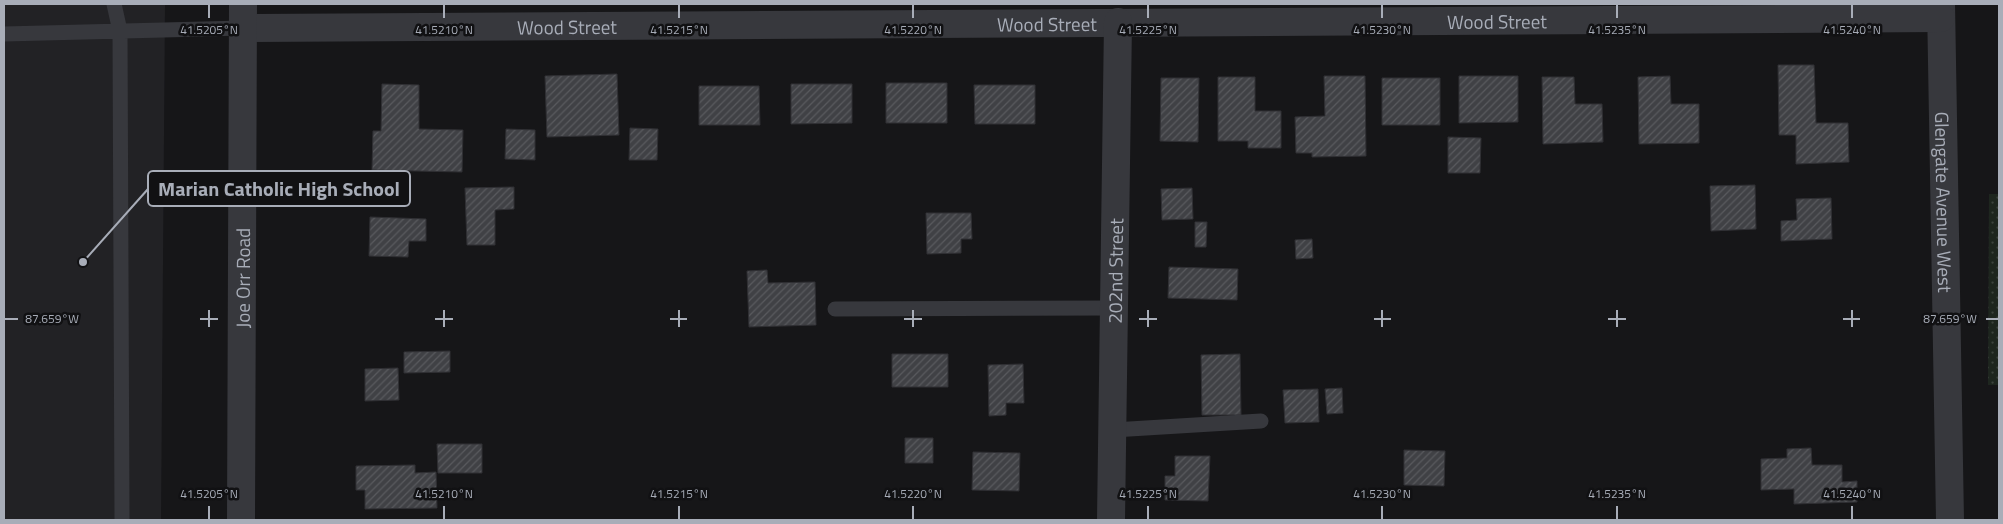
<svg xmlns="http://www.w3.org/2000/svg" width="2003" height="524" font-family="'Titillium Web',sans-serif">
  <style>
    .built { fill: #222225 }
    .park { fill: url(#park-dots) }
    .building { fill: url(#building-hatch); stroke: #303034 }
    .lines { fill: none; stroke-linecap: round; stroke-linejoin: round }
    .service { stroke: #37383d; stroke-width: 15 }
    .minor { stroke: #37383d; stroke-width: 28 }
    .tertiary { stroke: #37383d; stroke-width: 28 }
    .ticks { fill: none; stroke: #a8adb8; stroke-width: 2 }
    .labels { text-anchor: middle; dominant-baseline: central; stroke-width: 5; stroke-linejoin: round; paint-order: stroke }
    .street-label { font-size: 19px; fill: #a8adb8; stroke: #111113 }
    .ticks-label { font-size: 12px; text-anchor: middle; fill: #a8adb8; stroke: #111113; stroke-width: 5; stroke-linejoin: round; paint-order: stroke }
    .leader { fill: none; stroke: #a8adb8; stroke-width: 2 }
    .callout-dot { fill: #a8adb8; stroke: #111113; stroke-width: 2 }
    .callout { fill: #111113; stroke: #a8adb8; stroke-width: 2 }
    .callout-label { font-size: 20px; text-anchor: middle; font-weight: bold; fill: #a8adb8 }
  </style>
  <defs>
    <pattern id="park-dots" width="8" height="8" patternUnits="userSpaceOnUse" patternTransform="scale(1.25)"><rect width="8" height="8" fill="#1e261f"/><path d="M2 2h.1M6 6h.1" fill="none" stroke="#3c433d" stroke-width="1.8" stroke-linecap="round"/></pattern>
    <pattern id="building-hatch" width="6" height="6" patternUnits="userSpaceOnUse" patternTransform="scale(1.25)"><rect width="6" height="6" fill="#404145"/><path d="M-1 1l2-2M0 6l6-6M5 7l2-2" fill="none" stroke="#595a5e"/></pattern>
  </defs>
  <rect width="100%" height="100%" fill="#161618"/>
  <path class="built" d="M4,4H165L161,520H4Z"/>
  <path class="park" d="M1989,194H1999V385H1988Z"/>
  <path class="building" d="M1778,65H1814L1816,123H1848L1849,162L1796,164V135H1779Z
    M617,74L619,135L547,137L545,76Z
    M1324,76H1365L1366,156L1312,157V153H1296L1295,117L1325,116Z
    M1459,76H1518V122L1459,123Z
    M1670,76L1671,104H1699V143L1639,144L1638,77Z
    M1218,77H1255V111H1281V148H1248V141H1218Z
    M1542,77H1574L1575,104H1602L1603,142L1543,144Z
    M1161,78H1199L1198,142L1160,141Z
    M1382,78H1440V125H1382Z
    M886,83H947V123H886Z
    M382,84L419,85V129L463,130L462,172L372,170L373,131H381Z
    M791,84H852V123L791,124Z
    M974,85H1035V124H975Z
    M699,86H759L760,125H699Z
    M630,128L658,129L657,160H629Z
    M506,129L535,130V160L505,159Z
    M1448,137L1481,138L1480,173H1448Z
    M1755,185L1756,229L1711,231L1710,186Z
    M514,187V209L495,210V245H467L465,188Z
    M1192,188L1193,219L1162,220L1161,189Z
    M1831,198L1832,239L1781,241V221L1797,220L1796,199Z
    M926,213H971L972,239H961V253L927,254Z
    M370,217L426,219V241H409L408,257L369,256Z
    M1195,222H1207L1206,247H1195Z
    M1312,239L1313,258L1296,259L1295,240Z
    M1169,267L1238,269L1237,300L1168,298Z
    M767,270L768,283L815,282L816,325L749,327L747,271Z
    M450,351V372L404,373V352Z
    M892,354H948V387H892Z
    M1240,354L1241,415H1202L1201,355Z
    M1023,364L1024,403H1006V415L989,416L988,365Z
    M398,368L399,400L365,401V369Z
    M1342,388L1343,413L1327,414L1325,389Z
    M1318,389L1319,422L1285,423L1283,390Z
    M905,438H933V463H905Z
    M437,444H482V473H438Z
    M1811,448L1812,465H1842V482L1857,481V502L1794,504V489L1761,490V459L1787,458V449Z
    M1404,450L1445,451L1444,486L1404,485Z
    M973,452L1020,453L1019,491L972,490Z
    M1175,456H1210L1208,501L1165,500V476H1175Z
    M415,465V473L436,472L437,508L365,509V490H356V466Z"/>
  <g class="lines">
    <path class="service" d="M114,4L120,31L122,520
      M4,34L243,28
      M835,309L1114,308
      M1113,430L1261,421"/>
    <g class="minor">
      <path id="s1" d="M1941,4L1950,520"/>
      <path id="s2" d="M243,28L1941,18"/>
      <path id="s3" d="M1111,520L1118,22"/>
    </g>
    <path class="tertiary" id="s4" d="M241,520L243,4"/>
  </g>
  <path class="ticks" d="M209,5V18M444,5V18M679,5V18M913,5V18M1148,5V18M1382,5V18M1617,5V18M1852,5V18M209,310V327M444,310V327M679,310V327M913,310V327M1148,310V327M1382,310V327M1617,310V327M1852,310V327M5,319H18M200,319H218M435,319H453M670,319H687M904,319H922M1139,319H1157M1374,319H1391M1608,319H1626M1843,319H1860M1986,319H1998M209,506V519M444,506V519M679,506V519M913,506V519M1148,506V519M1382,506V519M1617,506V519M1852,506V519"/>
  <g class="labels">
    <g class="street-label">
      <text stroke="none"><textPath href="#s2" startOffset="1254">Wood Street</textPath></text>
      <text stroke="none"><textPath href="#s2" startOffset="804">Wood Street</textPath></text>
      <text stroke="none"><textPath href="#s2" startOffset="324">Wood Street</textPath></text>
      <text stroke="none"><textPath href="#s1" startOffset="198">Glengate Avenue West</textPath></text>
      <text stroke="none"><textPath href="#s3" startOffset="249">202nd Street</textPath></text>
      <text stroke="none"><textPath href="#s4" startOffset="242">Joe Orr Road</textPath></text>
    </g>
  </g>
  <g class="ticks-label">
    <text x="209" y="34">41.5205°N</text>
    <text x="444" y="34">41.5210°N</text>
    <text x="679" y="34">41.5215°N</text>
    <text x="913" y="34">41.5220°N</text>
    <text x="1148" y="34">41.5225°N</text>
    <text x="1382" y="34">41.5230°N</text>
    <text x="1617" y="34">41.5235°N</text>
    <text x="1852" y="34">41.5240°N</text>
    <text x="1950" y="323">87.659°W</text>
    <text x="52" y="323">87.659°W</text>
    <text x="209" y="498">41.5205°N</text>
    <text x="444" y="498">41.5210°N</text>
    <text x="679" y="498">41.5215°N</text>
    <text x="913" y="498">41.5220°N</text>
    <text x="1148" y="498">41.5225°N</text>
    <text x="1382" y="498">41.5230°N</text>
    <text x="1617" y="498">41.5235°N</text>
    <text x="1852" y="498">41.5240°N</text>
  </g>
  <path class="leader" d="M83 262L148 189"/>
  <circle class="callout-dot" cx="83" cy="262" r="5"/>
  <rect class="callout" x="148" y="171" width="262" height="35" rx="5"/>
  <g class="callout-label">
    <text x="279" y="196">Marian Catholic High School</text>
  </g>
  <rect width="2003" height="524" fill="none" stroke="#a8adb8" stroke-width="10"/>
</svg>
